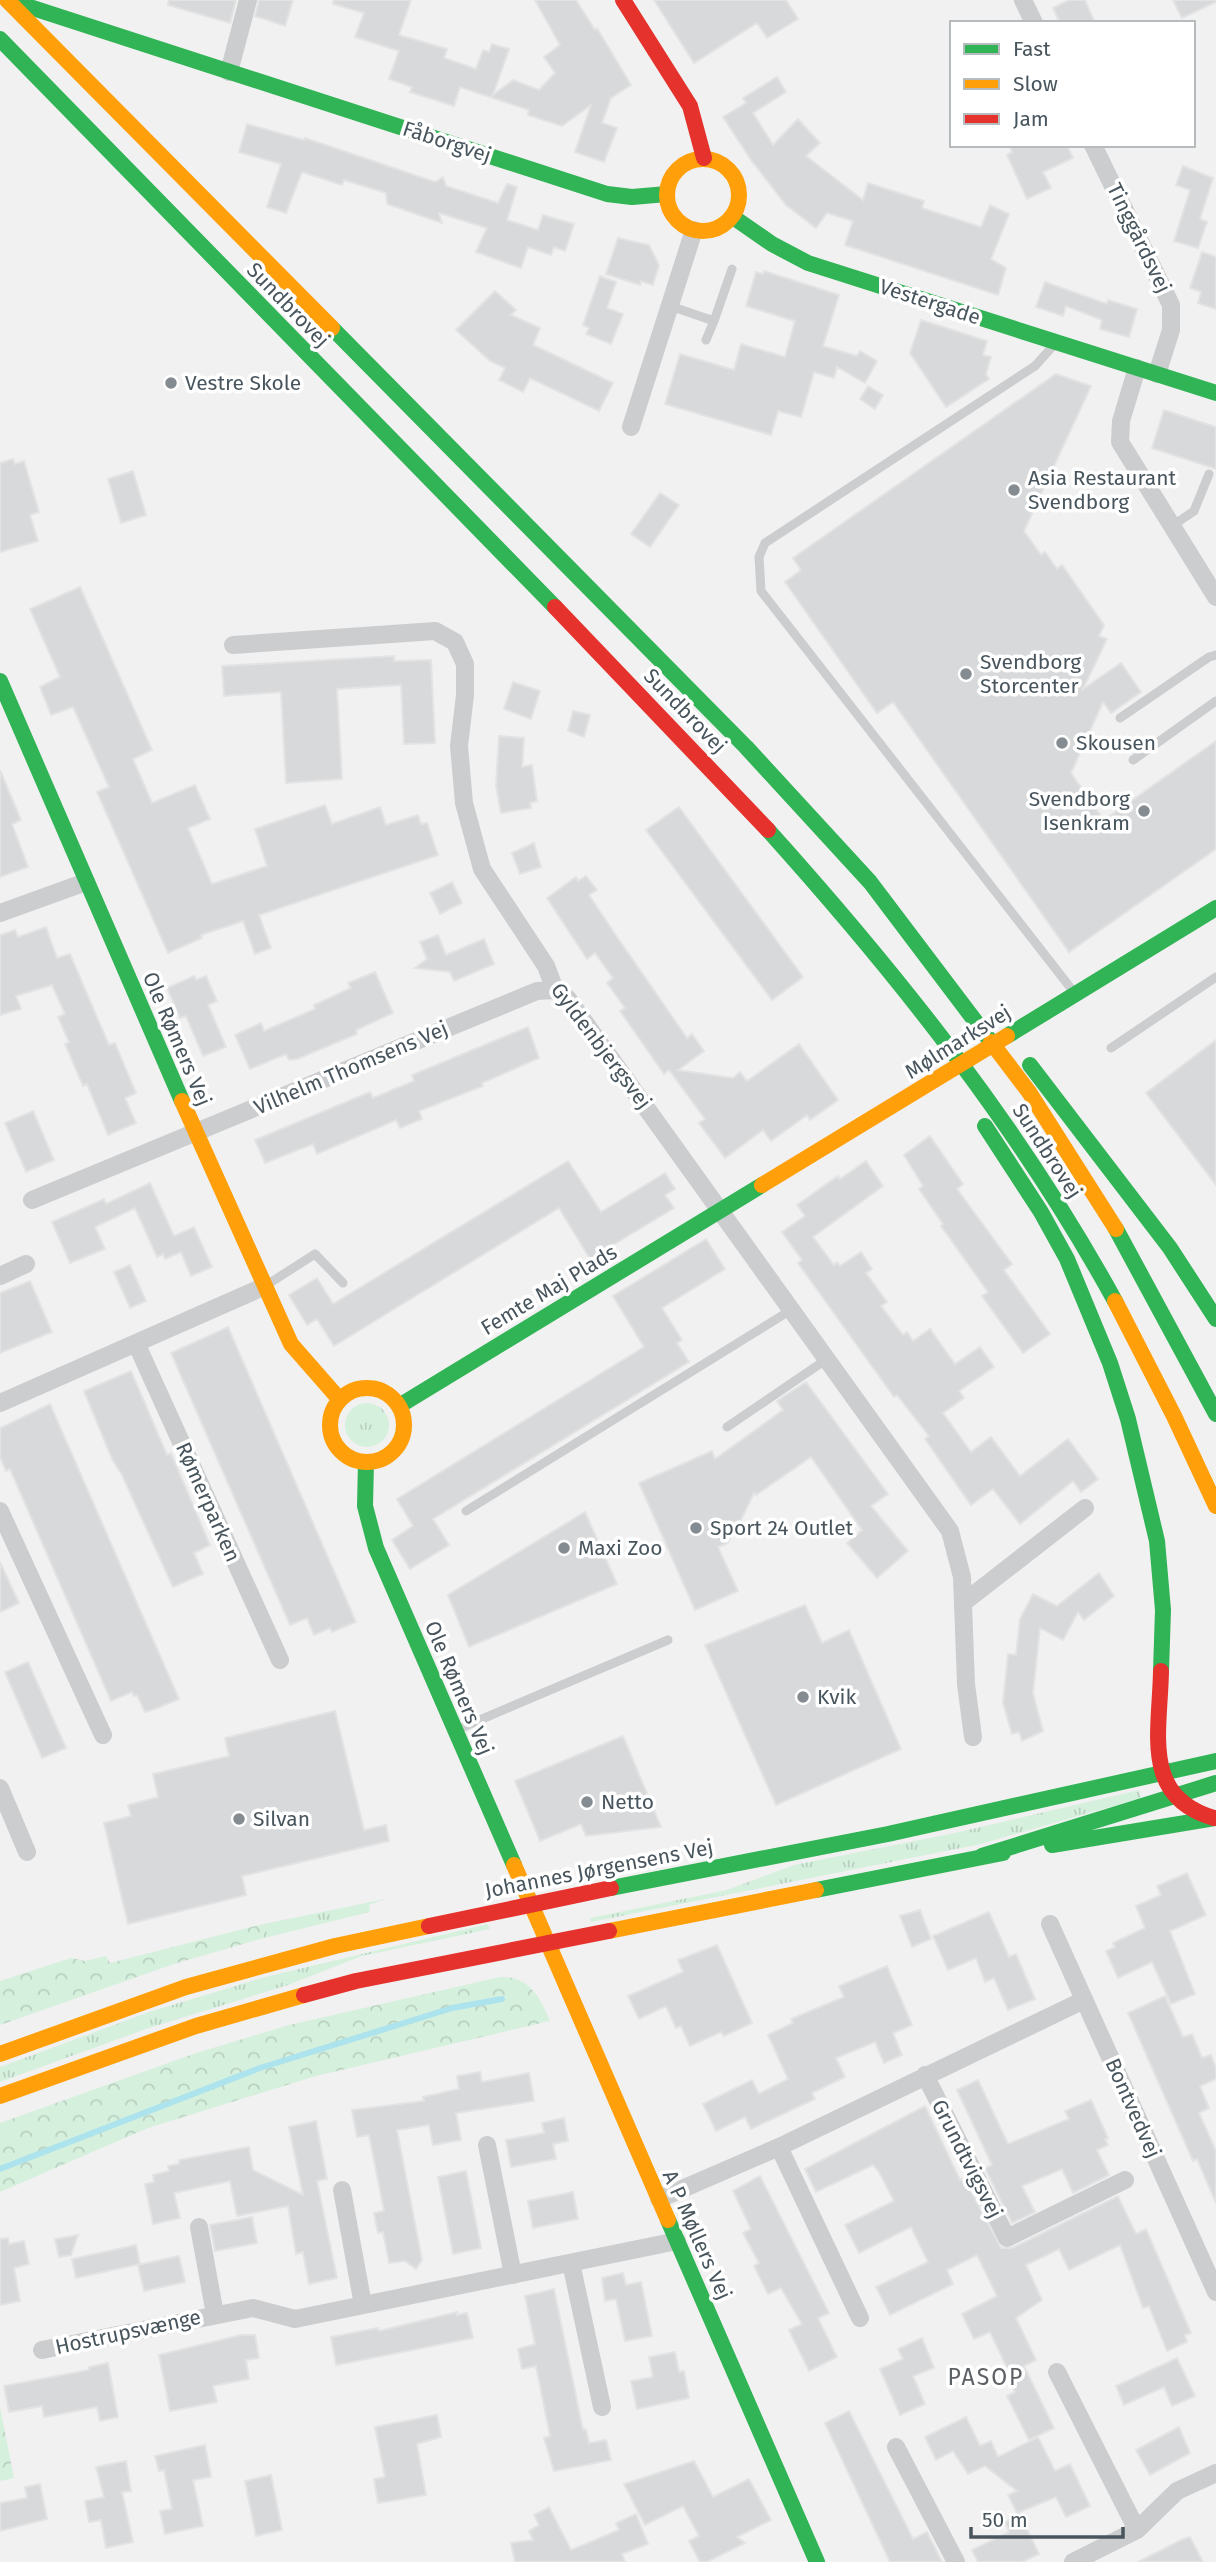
<svg xmlns="http://www.w3.org/2000/svg" width="1216" height="2562" font-family="'Fira Sans',sans-serif">
  <style>
    .grass { fill: url(#grass-tufts) }
    .forest { fill: url(#forest-crowns) }
    .lines { fill: none; stroke-linecap: round; stroke-linejoin: round }
    .stream { stroke: #ace3ed; stroke-width: 6 }
    .building { fill: #d8d9da; stroke: #e3e3e4; stroke-width: 2 }
    .lane { stroke: #cbcdcf; stroke-width: 9 }
    .street { stroke: #cbcdcf; stroke-width: 18 }
    .fast { stroke: #30b455; stroke-width: 16 }
    .slow { stroke: #ff9f0a; stroke-width: 16 }
    .jam { stroke: #e5322d; stroke-width: 16 }
    .poi-dot { fill: #848c91; stroke: #fff; stroke-width: 2.5 }
    .labels { text-anchor: middle; dominant-baseline: central; stroke-width: 7; stroke-linejoin: round; paint-order: stroke }
    .street-label { font-size: 21px; fill: #48555d; stroke: #fff }
    .poi-label { font-size: 21px; fill: #48555d; stroke: #fff; text-anchor: start }
    .neighbourhood-label { font-size: 23px; letter-spacing: 2px; fill: #5d6165; stroke: #fff }
  </style>
  <defs>
    <pattern id="grass-tufts" width="24" height="20" patternUnits="userSpaceOnUse" patternTransform="scale(1.75)"><rect width="24" height="20" fill="#d6f0de"/><path d="M3 7l-1-3M5 7V3M7 7l1-3M15 17l-1-3M17 17v-4M19 17l1-3" fill="none" stroke="#b9d0c1"/></pattern>
    <pattern id="forest-crowns" width="20" height="18" patternUnits="userSpaceOnUse" patternTransform="scale(1.75)"><rect width="20" height="18" fill="#d6f0de"/><path d="M2 6a3 3 0 1 1 6 0M12 15a3 3 0 1 1 6 0" fill="none" stroke="#b9d0c1"/></pattern>
  </defs>
  <rect width="100%" height="100%" fill="#f2f1f1"/>
  <path class="grass" d="M345 1425a22 22 0 1 1 44 0a22 22 0 1 1-44 0Z
    M1139,1790L1141,1798L981,1844L591,1922L590,1918L727,1890L794,1865L955,1833Z
    M385,1899L369,1905L370,1912L264,1938L259,1925Z
    M488,1924L490,1929L362,1956L288,1985L146,2029L0,2082V2067L149,2012L265,1977Z"/>
  <path class="forest" d="M259,1925L264,1938L174,1964L0,2025V1981L71,1958L85,1961L106,1956L110,1963Z
    M500,1977C529,1976 540,1997 550,2021L316,2076L148,2128L0,2192V2123L196,2053L289,2025Z
    M0,2407L14,2478L0,2481Z"/>
  <g class="lines">
    <path class="stream" d="M0,2169L260,2068L452,2008L502,1999"/>
  </g>
  <path class="building" d="M169,0H236L230,23L168,5Z
    M259,0H293L285,26L255,16Z
    M334,0H411L399,35L447,49L444,58L476,69L483,50L489,52L492,44L509,49L493,95L513,80L539,90L555,73L544,57L560,45L535,0H576L595,30L597,28L631,85L611,98L602,123L617,128L604,162L575,152L591,105L562,126L528,115L529,110L460,87L454,106L410,92L412,87L389,79L399,51L355,37L364,13L333,4Z
    M654,0H786L798,19L767,38L757,23L694,63Z
    M1069,0H1085L1095,23H1060L1053,8Z
    M1173,0H1216V2L1182,18Z
    M777,77L786,92L753,113L773,145L798,119L820,143L806,156L863,200L868,183L924,201L922,208L981,227L990,205L1009,214L991,259L1006,268L998,295L845,245L853,221L827,213L816,228L786,205L751,160L723,117L746,103L743,98Z
    M247,124L304,140L305,138L435,182L443,177L446,186L498,203L507,184L517,187L507,220L538,230L543,215L574,224L565,251L554,247L551,255L528,247L521,268L476,252L487,228L439,213L442,223L387,204L386,193L344,180L342,185L302,172L286,213L267,207L281,164L239,152Z
    M1009,145H1067L1073,158L1043,172L1051,188L1027,199L1007,155L1012,152Z
    M1183,166L1213,178L1200,219L1207,222L1198,248L1174,241L1190,190L1176,185Z
    M618,238L649,245L659,265L653,285L641,281L640,285L606,274Z
    M1202,252L1216,257V309L1198,303L1201,292L1190,288Z
    M764,271L839,295L823,346L857,356L860,351L877,361L865,383L837,367L834,378L814,372L801,417L778,411L771,435L665,404L680,354L734,370L741,344L785,357L795,321L746,306L756,272L763,274Z
    M600,276L616,282L607,308L623,314L611,344L586,334L589,328L583,325Z
    M1045,282L1107,304L1108,300L1137,309L1129,337L1100,329L1102,320L1066,306L1063,316L1036,307Z
    M495,291L516,310L511,315L540,328L533,345L613,383L599,411L530,378L523,392L499,380L505,368L490,361L456,330Z
    M921,320L987,341L983,355L991,357L986,374L989,379L946,407L910,353Z
    M1056,374L1091,386L1024,531L1041,555L1045,552L1057,569L1062,565L1104,625L1099,636L1107,639L1083,689L1121,663L1141,692L1111,713L1103,702L1071,773L1104,820L1216,741V849L1069,952L893,702L877,713L785,582L801,570L793,558Z
    M868,386L883,395L875,409L860,399Z
    M1164,410L1216,427V469L1152,448Z
    M13,459L15,464L24,461L39,512L30,515L38,541L0,552V463Z
    M133,471L146,515L121,523L108,479Z
    M660,493L679,505L650,547L631,534Z
    M80,587L152,750L133,759L152,803L195,785L210,819L188,828L212,884L267,866L255,829L325,805L332,824L380,807L386,825L418,815L421,824L427,823L438,855L259,915L271,948L255,954L243,921L201,935L202,938L168,953L97,792L109,787L73,707L51,715L40,687L60,677L30,609Z
    M394,656V661L431,660L435,743L404,744L401,685L337,689L342,779L286,783L281,692L224,696L222,666Z
    M513,682L540,691L531,719L504,709Z
    M573,711L590,715L584,737L568,731Z
    M499,736L524,738L522,767L532,765L537,801L530,803L531,808L501,813L496,786Z
    M0,770L21,820L12,824L28,867L0,877Z
    M679,807L803,977L772,1000L646,830Z
    M534,843L541,867L520,874L512,853Z
    M586,876L597,890L589,895L615,934L687,1038L692,1034L704,1051L678,1070L733,1078L740,1072L747,1081L799,1044L838,1100L810,1120L807,1115L771,1141L763,1130L725,1158L699,1123L705,1119L669,1070L664,1074L620,1011L625,1008L607,983L613,978L595,953L587,959L547,898L576,877L578,881Z
    M452,882L462,903L440,914L430,893Z
    M46,927L57,958L70,954L109,1045L115,1043L136,1093L125,1098L136,1123L108,1135L87,1084L83,1086L65,1044L69,1042L58,1017L65,1014L52,985L16,996L21,1009L0,1015V935L15,930L18,937Z
    M438,935L446,955L484,939L494,964L454,981L450,972L415,968L427,959L420,942Z
    M375,972L393,1013L356,1030L357,1034L297,1059L289,1060L286,1054L250,1069L235,1035L261,1023L264,1031L315,1009L314,1005L351,988L348,983Z
    M194,976L196,980L206,976L217,1001L208,1005L226,1047L203,1056L186,1016L180,1018L167,988Z
    M528,1027L539,1058L482,1083L483,1086L419,1111L422,1119L400,1128L396,1120L317,1154L313,1144L265,1163L255,1140L370,1092L373,1098L414,1081L412,1075Z
    M1216,1040V1185L1146,1093Z
    M33,1111L54,1160L26,1172L5,1123Z
    M930,1136L963,1184L957,1189L1012,1264L1004,1270L1050,1334L1023,1353L982,1296L988,1292L941,1226L943,1224L919,1189L923,1186L904,1155Z
    M568,1161L601,1212L665,1173L675,1189L665,1195L674,1208L590,1259L559,1208L334,1346L317,1319L307,1325L289,1295L317,1278L333,1304Z
    M866,1161L883,1186L813,1237L834,1265L837,1262L840,1266L861,1252L872,1269L866,1273L887,1302L881,1306L903,1335L907,1332L913,1341L930,1329L955,1364L980,1347L994,1367L959,1391L964,1398L943,1413L971,1452L991,1437L1020,1476L1068,1439L1098,1479L1081,1492L1073,1481L1020,1524L993,1489L971,1505L925,1439L929,1436L897,1395L894,1397L798,1263L802,1260L782,1232L805,1216L797,1205L838,1176L840,1179Z
    M150,1183L174,1236L194,1227L212,1267L191,1276L181,1252L165,1259L163,1254L157,1257L135,1208L95,1227L105,1249L70,1263L52,1222L104,1199L106,1204Z
    M706,1239L725,1269L662,1308L682,1340L677,1343L689,1362L433,1519L449,1545L410,1569L392,1540L413,1526L397,1499L644,1347L613,1296Z
    M130,1265L146,1301L130,1308L114,1272Z
    M30,1281L52,1332L0,1353V1293Z
    M228,1327L356,1622L332,1632L330,1628L314,1635L307,1618L290,1625L171,1353Z
    M131,1371L167,1455L171,1453L210,1545L194,1553L203,1574L173,1587L122,1475L112,1459L84,1391Z
    M806,1382L888,1494L871,1506L908,1551L877,1578L847,1543L862,1530L811,1457L756,1495L754,1493L741,1520L731,1524L734,1531L728,1543L718,1547L738,1591L695,1610L639,1483L712,1451L715,1459L783,1410L777,1401Z
    M50,1404L179,1699L155,1709L145,1712L137,1695L134,1696L132,1692L111,1701L10,1469L6,1471L0,1457V1428Z
    M585,1512L617,1584L469,1647L448,1595Z
    M0,1562L19,1603L0,1612Z
    M1099,1573L1114,1596L1084,1620L1078,1612L1063,1640L1040,1628L1033,1693L1043,1731L1022,1741L1019,1732L1012,1734L1003,1703L1008,1654L1016,1655L1020,1619L1033,1594L1057,1606Z
    M805,1605L822,1643L849,1630L901,1749L776,1805L705,1645Z
    M28,1662L66,1748L42,1758L5,1672Z
    M335,1711L364,1830L386,1825L389,1841L242,1876L246,1895L128,1924L104,1823L131,1816L128,1805L158,1797L153,1774L229,1756L225,1738Z
    M623,1736L661,1827L586,1836L581,1824L540,1841L515,1781Z
    M1187,1873L1206,1915L1170,1931L1195,1994L1171,2004L1152,1962L1118,1978L1106,1951L1115,1947L1113,1943L1145,1928L1136,1906L1161,1895L1157,1886Z
    M920,1910L931,1939L912,1947L900,1916Z
    M989,1912L1009,1957L1016,1954L1035,1999L1008,2010L994,1978L985,1982L976,1958L948,1970L933,1936Z
    M717,1945L752,2023L724,2036L721,2032L690,2046L681,2026L676,2028L666,2006L639,2019L628,1996L683,1972L678,1960Z
    M887,1966L912,2025L893,2033L902,2055L884,2063L875,2042L836,2058L845,2077L812,2093L815,2099L751,2129L745,2117L716,2131L703,2104L752,2080L759,2094L788,2079L768,2035L793,2023L791,2019L844,1997L839,1986Z
    M1165,1996L1183,2037L1192,2034L1202,2058L1211,2055L1216,2068V2079L1200,2086L1209,2108L1199,2113L1216,2151V2203L1197,2159L1193,2161L1128,2013Z
    M480,2072L482,2082L529,2073L534,2101L456,2113L461,2140L433,2145L429,2125L397,2130L422,2260L416,2269L405,2261L389,2263L383,2232L378,2233L374,2213L384,2211L369,2135L357,2137L352,2110L424,2101L423,2097L459,2089L457,2076Z
    M978,2080L1008,2144L1069,2119L1065,2111L1091,2100L1108,2138L1105,2139L1108,2145L1097,2150L1109,2175L1073,2193L1062,2169L1022,2186L1035,2212L1012,2223L985,2168L992,2165L957,2090Z
    M925,2106L960,2180L964,2178L1001,2248H1012L1118,2196L1136,2234L1146,2229L1191,2333L1185,2335L1187,2342L1167,2351L1149,2306L1143,2308L1120,2245L1069,2270L1059,2249L1026,2265L1042,2300L1016,2318L1036,2360L1024,2366L1054,2428L1029,2440L1007,2396L1015,2392L1010,2381L1013,2380L990,2332L974,2339L962,2314L997,2296L977,2255L947,2270L953,2284L890,2315L876,2287L928,2262L911,2227L859,2253L845,2225L894,2201L879,2172L873,2165L816,2192L805,2169Z
    M564,2118L568,2141L553,2144L556,2159L511,2167L506,2140L544,2133L542,2123Z
    M316,2121L327,2179L317,2181L337,2278L309,2284L303,2252L296,2254L288,2206L237,2216L230,2181L174,2193L180,2218L153,2224L145,2184L154,2182L153,2175L169,2171L168,2166L179,2164V2160L249,2147L253,2170L303,2195L289,2127Z
    M466,2171L481,2248L453,2254L438,2177Z
    M760,2176L829,2313L818,2318L837,2357L809,2371L789,2330L802,2324L781,2288L768,2294L754,2266L759,2263L743,2233L751,2229L733,2191Z
    M573,2192L578,2219L533,2228L528,2201Z
    M252,2217L257,2243L215,2251L210,2225Z
    M78,2235L71,2255L59,2257L55,2239Z
    M8,2238L9,2244L24,2241L29,2264L14,2268L20,2301L0,2305V2239Z
    M136,2245L140,2264L76,2278L72,2259Z
    M179,2256L185,2282L144,2291L138,2265Z
    M623,2273L626,2285L641,2282L652,2336L625,2341L616,2299L605,2301L602,2278Z
    M554,2289L583,2430L586,2429L589,2443L606,2440L611,2460L554,2471L544,2438L550,2436L536,2366L522,2369L518,2349L535,2344L525,2296Z
    M457,2312V2315L467,2313L473,2338L336,2365L331,2337L378,2328L379,2331Z
    M241,2335H255L259,2358L246,2360L249,2379L213,2386L217,2402L170,2411L159,2355Z
    M922,2338L934,2368L913,2376L925,2404L900,2415L880,2369L903,2359L898,2349Z
    M675,2352L679,2372L684,2371L689,2398L637,2409L631,2381L653,2377L649,2357Z
    M1177,2358L1195,2396L1172,2406L1164,2387L1124,2405L1116,2386Z
    M108,2363L118,2417L100,2421L97,2407L44,2417L42,2406L9,2412L4,2386L89,2370V2367Z
    M849,2411L913,2539L927,2532L942,2562H890L825,2423Z
    M437,2415L441,2437L417,2444L426,2495L378,2503L374,2479L385,2477L375,2427Z
    M966,2417L980,2446L991,2441L998,2457L1038,2437L1055,2471L1070,2464L1090,2506L1066,2517L1056,2497L1017,2513L1008,2495L1017,2491L985,2466L968,2474L953,2451L936,2460L925,2437Z
    M1179,2427L1190,2453L1150,2475L1136,2450Z
    M205,2445L211,2477L193,2480L203,2526L165,2534L160,2511L172,2509L164,2470L159,2471L155,2456Z
    M126,2461L131,2491L122,2492L133,2542L106,2548L101,2520L89,2522L85,2501L104,2497L96,2467Z
    M694,2461L713,2497L749,2479L771,2520L737,2537L745,2543L707,2562H700L689,2541L699,2536L683,2506L645,2525L624,2484Z
    M271,2475L282,2530L256,2536L245,2481Z
    M40,2484L47,2519L0,2531V2503L27,2498L25,2487Z
    M549,2507L571,2550L619,2530L616,2523L636,2514L648,2544L622,2554L625,2562H515L511,2543L533,2540L529,2531L539,2525L534,2515Z
    M1020,2514L1039,2554L1022,2562H978L972,2550L1009,2532L1005,2522Z
    M1190,2537L1203,2562H1138L1181,2540Z"/>
  <g class="lines">
    <path class="lane" d="M670,306L714,321L732,269
      M706,340L714,321
      M1053,346L1035,366L765,543L759,557L761,591L1073,991
      M1172,526L1194,511L1209,474
      M1120,718L1209,657L1216,655
      M1133,760L1216,701
      M1111,1048L1216,977
      M265,1286L315,1254L343,1283
      M727,1427L827,1359
      M466,1511L791,1310
      M456,1730L668,1640"/>
    <path class="street" d="M1023,0L1034,23
      M229,72L248,0
      M1093,145L1171,305V330L1157,374
      M1137,368L1121,421L1120,442L1216,597
      M631,427L694,230
      M233,645L435,631L455,642L465,664V695L459,746L464,803L482,869L546,966L555,990L568,999L950,1531L962,1577L966,1684L973,1737
      M0,913L86,882
      M32,1200L537,991L555,990
      M0,1276L26,1264
      M136,1343L280,1660
      M0,1403L263,1287
      M0,1511L103,1735
      M963,1603L1085,1508
      M0,1788L27,1852
      M1050,1924L1216,2292
      M925,2075L1007,2238L1125,2180
      M487,2145L513,2275
      M779,2147L860,2318
      M342,2190L363,2305
      M659,2199L779,2147L1084,2000
      M199,2227L215,2314
      M571,2263L602,2407
      M42,2350L253,2308L295,2319L677,2241
      M1057,2372L1137,2530
      M896,2447L956,2562
      M1073,2562L1137,2530L1177,2491L1216,2473"/>
    <path class="fast" d="M8,0L607,194L632,197L667,194
      M0,39L555,607
      M733,217L772,244L808,263L1216,393
      M332,328L746,747L870,882L991,1042
      M0,681L182,1101
      M768,830C900,977 1020,1128 1115,1301
      M1007,1036L1216,908
      M1030,1065L1170,1248L1216,1319
      M985,1126L1041,1212L1067,1259L1110,1363L1128,1419L1157,1541L1163,1610L1161,1671
      M1116,1229L1216,1414
      M399,1406L762,1185
      M366,1462L365,1506L376,1548L514,1865
      M1052,1845L1216,1818
      M982,1856L1216,1783
      M611,1888L888,1834L1216,1761
      M816,1890L1003,1853
      M668,2220L817,2562"/>
    <path class="slow" d="M7,0L332,328
      M667 195a36 36 0 1 1 72 0a36 36 0 1 1-72 0Z
      M991,1042L1029,1092L1116,1229
      M182,1101L291,1344L340,1400
      M762,1185L1007,1036
      M1115,1301L1174,1416L1216,1506
      M330 1425a37 37 0 1 1 74 0a37 37 0 1 1-74 0Z
      M514,1865L668,2220
      M609,1931L816,1890
      M0,2054L186,1987L335,1946L429,1926
      M0,2096L196,2026L304,1995"/>
    <path class="jam" d="M623,0L690,106L704,158
      M555,607L768,830
      M1161,1671C1160,1732 1141,1797 1214,1818
      M429,1926L611,1888
      M304,1995L356,1981L609,1931"/>
  </g>
  <g class="poi-dot">
    <circle cx="171" cy="383" r="7"/>
    <circle cx="1014" cy="490" r="7"/>
    <circle cx="966" cy="674" r="7"/>
    <circle cx="1062" cy="743" r="7"/>
    <circle cx="1144" cy="811" r="7"/>
    <circle cx="696" cy="1528" r="7"/>
    <circle cx="564" cy="1548" r="7"/>
    <circle cx="803" cy="1697" r="7"/>
    <circle cx="587" cy="1802" r="7"/>
    <circle cx="239" cy="1819" r="7"/>
  </g>
  <g class="labels">
    <g class="street-label">
      <text transform="translate(447 142) rotate(18)">Fåborgvej</text>
      <text transform="translate(1139 238) rotate(64)">Tinggårdsvej</text>
      <text transform="translate(930 302) rotate(18)">Vestergade</text>
      <text transform="translate(288 305) rotate(46)">Sundbrovej</text>
      <text transform="translate(685 711) rotate(46)">Sundbrovej</text>
      <text transform="translate(177 1039) rotate(67)">Ole Rømers Vej</text>
      <text transform="translate(958 1042) rotate(-32)">Mølmarksvej</text>
      <text transform="translate(601 1046) rotate(53)">Gyldenbjergsvej</text>
      <text transform="translate(351 1068) rotate(-23)">Vilhelm Thomsens Vej</text>
      <text transform="translate(1047 1151) rotate(57)">Sundbrovej</text>
      <text transform="translate(549 1290) rotate(-31)">Femte Maj Plads</text>
      <text transform="translate(208 1502) rotate(66)">Rømerparken</text>
      <text transform="translate(459 1688) rotate(67)">Ole Rømers Vej</text>
      <text transform="translate(599 1869) rotate(-11)">Johannes Jørgensens Vej</text>
      <text transform="translate(1133 2108) rotate(66)">Bontvedvej</text>
      <text transform="translate(967 2159) rotate(63)">Grundtvigsvej</text>
      <text transform="translate(697 2235) rotate(66)">A P Møllers Vej</text>
      <text transform="translate(128 2332) rotate(-12)">Hostrupsvænge</text>
    </g>
    <g class="poi-label">
      <text x="185" y="383">Vestre Skole</text>
      <text x="1028" y="478">Asia Restaurant<tspan x="1028" dy="24">Svendborg</tspan></text>
      <text x="980" y="662">Svendborg<tspan x="980" dy="24">Storcenter</tspan></text>
      <text x="1076" y="743">Skousen</text>
      <text x="1130" y="799" text-anchor="end">Svendborg<tspan x="1130" dy="24">Isenkram</tspan></text>
      <text x="710" y="1528">Sport 24 Outlet</text>
      <text x="578" y="1548">Maxi Zoo</text>
      <text x="817" y="1697">Kvik</text>
      <text x="601" y="1802">Netto</text>
      <text x="253" y="1819">Silvan</text>
    </g>
    <g class="neighbourhood-label">
      <text x="986" y="2377">PASOP</text>
    </g>
  </g>
  <rect x="950" y="21" width="245" height="126" fill="#ffffff" stroke="#b6bbbe" stroke-width="2"/>
  <rect x="964" y="44" width="35" height="10" fill="#30b455" stroke="#b6bbbe" stroke-width="2"/>
  <text x="1013" y="56" font-size="21" fill="#48555d">Fast</text>
  <rect x="964" y="79" width="35" height="10" fill="#ff9f0a" stroke="#b6bbbe" stroke-width="2"/>
  <text x="1013" y="91" font-size="21" fill="#48555d">Slow</text>
  <rect x="964" y="114" width="35" height="10" fill="#e5322d" stroke="#b6bbbe" stroke-width="2"/>
  <text x="1013" y="126" font-size="21" fill="#48555d">Jam</text>
  <path d="M971 2527v10h152v-10" fill="none" stroke="#48555d" stroke-width="3.5"/>
  <text x="982" y="2527" font-size="21" fill="#48555d" stroke="#ffffff" stroke-width="5" paint-order="stroke">50 m</text>
</svg>
